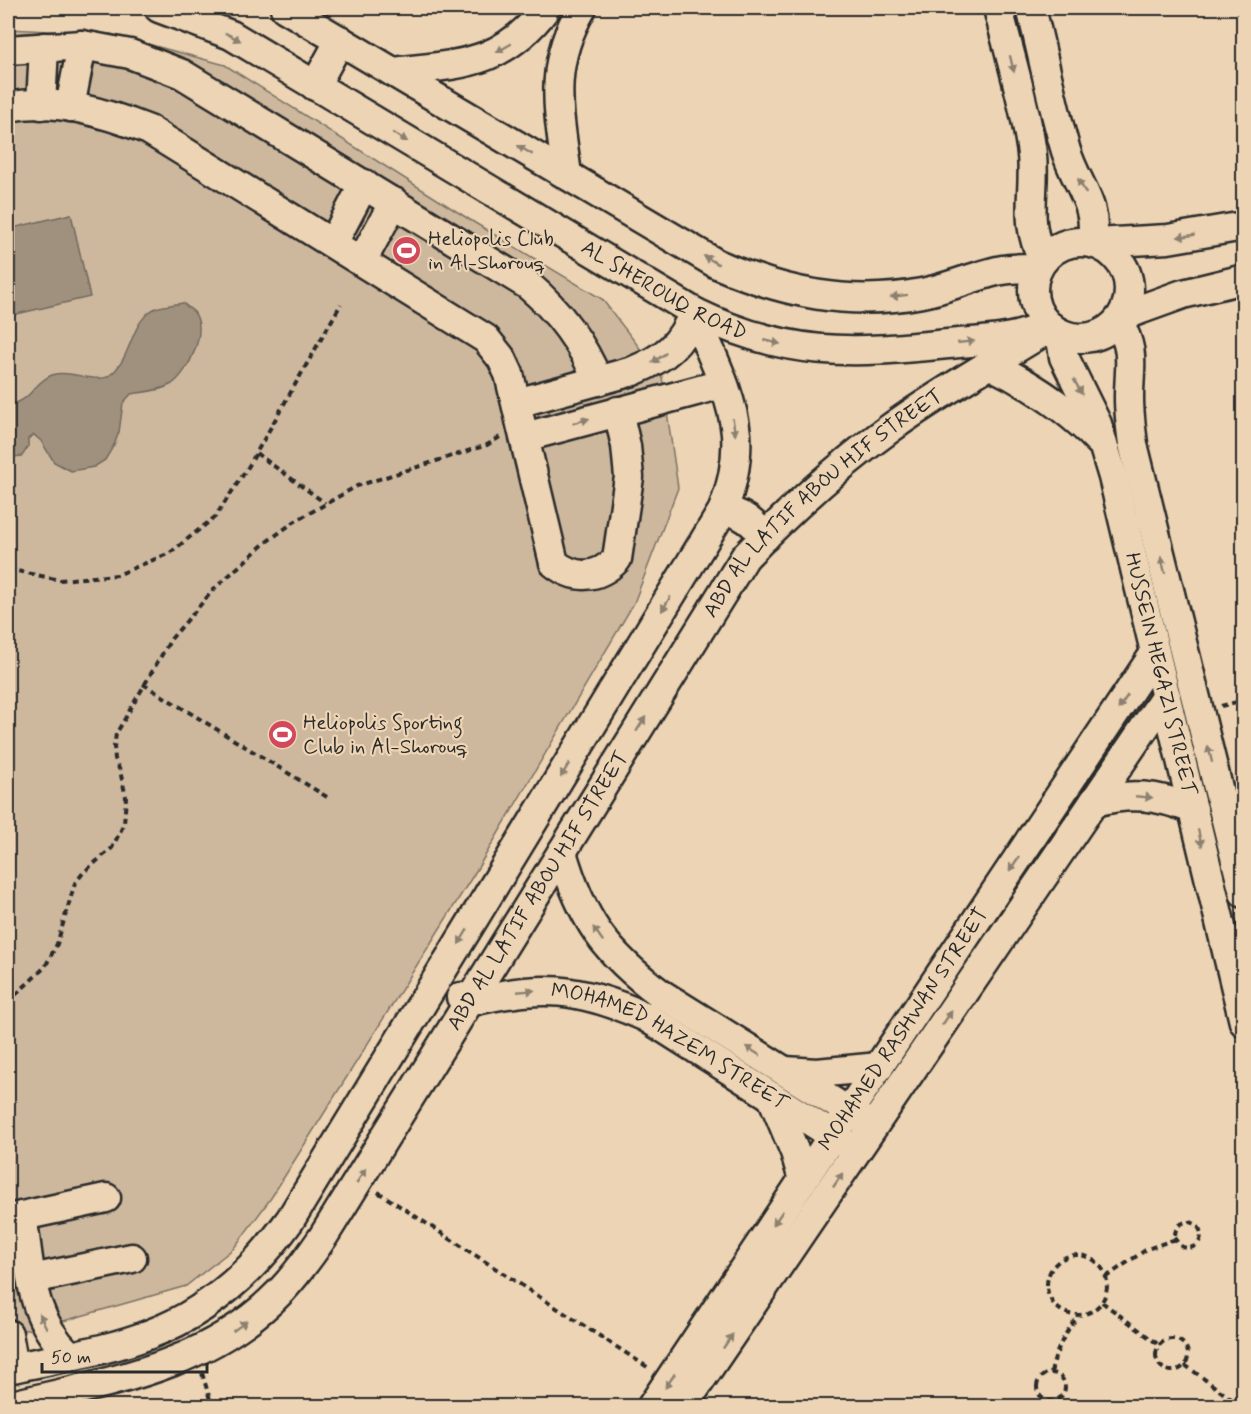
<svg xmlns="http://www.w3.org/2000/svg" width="1251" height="1414" font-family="Mynerve,sans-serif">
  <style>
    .green { fill: #cdb89e; stroke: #7c7264; stroke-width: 1.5 }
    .water { fill: #a0917e; stroke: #71685d; stroke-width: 1.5 }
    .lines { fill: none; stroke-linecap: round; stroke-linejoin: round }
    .minor-casing { stroke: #2b2b2b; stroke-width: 33 }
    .path { stroke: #2b2b2b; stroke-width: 4; stroke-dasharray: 6 4.5; stroke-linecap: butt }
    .minor { stroke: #ecd4b4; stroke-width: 28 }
    .oneway { fill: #8c8070 }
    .labels { text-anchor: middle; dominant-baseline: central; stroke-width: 4.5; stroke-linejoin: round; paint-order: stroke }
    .poi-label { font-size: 21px; fill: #2b2b2b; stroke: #ecd4b4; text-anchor: start }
    .street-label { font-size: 21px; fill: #2b2b2b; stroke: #ecd4b4 }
  </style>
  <rect width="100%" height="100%" fill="#ecd4b4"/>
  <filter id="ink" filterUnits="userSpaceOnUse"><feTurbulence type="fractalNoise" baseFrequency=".0167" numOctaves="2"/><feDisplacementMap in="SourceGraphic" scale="12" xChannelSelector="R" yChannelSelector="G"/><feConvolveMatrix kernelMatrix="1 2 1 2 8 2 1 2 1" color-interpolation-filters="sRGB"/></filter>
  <g filter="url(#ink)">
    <path class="green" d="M8,29L111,34L225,65L475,223L602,299L662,377L678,488L634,603L479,866L271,1198L234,1248L186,1286L67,1320L8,1334Z"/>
    <path class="water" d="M71,214L90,297L8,316V229Z
      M183,303C186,306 191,309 194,312C208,331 189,372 172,384C160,391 144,392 131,394L123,403L119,432L114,445L105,460L94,467L71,471L54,462L41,441L34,435L28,439V447L22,456L13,457L8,452V404C31,403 33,382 52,375C71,369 98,385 110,375C132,358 129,326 152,310C159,305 174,305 183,303Z"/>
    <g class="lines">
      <defs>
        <g id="minor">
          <path id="s1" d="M159,8L231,35L694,312C786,357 849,354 948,344C976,341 1006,341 1033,331"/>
          <path d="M285,8L717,264C784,293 850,307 922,293C948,288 972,277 997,271C1010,268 1024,268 1038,268"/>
          <path d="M998,8C1009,53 1024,100 1031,147C1038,187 1021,222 1044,259"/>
          <path d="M1031,8C1043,55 1052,104 1066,151C1077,187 1098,202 1092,242"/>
          <path d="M8,50L82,45L130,54L182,74L528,285C560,312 582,342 598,381"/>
          <path d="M393,72C460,64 502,66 546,8"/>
          <path d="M315,86L340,40"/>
          <path d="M41,105L44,47"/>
          <path d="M8,107C54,97 106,113 149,130L486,339L502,359L509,374L554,563C575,580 598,579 617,559L629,477L626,446L618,411"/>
          <path d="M70,107L82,45"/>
          <path d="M567,175C559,111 547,67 582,8"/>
          <circle cx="1081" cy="290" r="48"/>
          <path d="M333,243L364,184"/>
          <path d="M1096,243L1168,239L1244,226"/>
          <path d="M362,261L394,202"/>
          <path d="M1122,316L1183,294L1244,279"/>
          <path d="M1118,321C1136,352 1129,364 1129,398C1129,413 1131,429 1133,444L1244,893"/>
          <path id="s2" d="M1060,333L1064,357L1097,424L1113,477L1244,1022"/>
          <path d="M991,365C1032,385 1067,408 1099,441"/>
          <path d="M517,403L633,371C665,358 681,345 694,312"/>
          <path d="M525,437L722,384"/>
          <path d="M723,510C742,513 753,522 765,537"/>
          <path d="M1094,802C1132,792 1156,795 1193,809"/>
          <path d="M562,852C581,918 605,953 661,994L864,1121"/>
          <path id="s3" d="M461,997L469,1002C540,984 579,987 646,1017L848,1145"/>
          <path d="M785,1071L817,1073L879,1067"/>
          <path d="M772,1097L795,1152L803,1180"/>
          <path d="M22,1216C31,1270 28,1314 69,1355"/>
          <path d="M8,1219L106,1198"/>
          <path d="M32,1279L132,1258"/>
          <path d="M8,1334L14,1367"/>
          <path d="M8,1369C55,1358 105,1352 150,1334C209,1312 254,1270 290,1220L723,510C732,486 738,461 736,434C732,392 709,351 694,312"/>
          <path id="s4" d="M8,1406C106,1382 207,1368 281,1291C297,1274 310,1256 323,1237L745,557C791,509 839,465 892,427C943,390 998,360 1051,327"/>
          <path id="s5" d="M652,1406L1155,653"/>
          <path d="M683,1406L1166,696"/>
        </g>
      </defs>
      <use href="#minor" class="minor-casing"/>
      <path class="path" d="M256,453L325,503
        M8,569L60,580L117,575L170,553L215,517L247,469L341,304
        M143,684L327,797
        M1221,706L1244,700
        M8,1002L45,967L57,944L75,883L83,873L112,848L124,824L126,797L120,771L115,759L114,747L116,734L171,639L215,588L265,543L294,522L357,486L487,445L500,437
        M378,1192L649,1368
        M1175 1235a13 13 0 1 1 26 0a13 13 0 1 1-26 0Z
        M1047 1285a30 30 0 1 1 60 0a30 30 0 1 1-60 0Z
        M1106,1277L1147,1249L1176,1239
        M1102,1302L1159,1345
        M1156 1355a16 16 0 1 1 32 0a16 16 0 1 1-32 0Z
        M1185,1365L1241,1406
        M202,1373L212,1406
        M1051,1373C1056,1350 1064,1334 1078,1316
        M1037 1387a14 14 0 1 1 28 0a14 14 0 1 1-28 0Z"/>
      <use href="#minor" class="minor"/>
    </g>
    <defs><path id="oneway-solid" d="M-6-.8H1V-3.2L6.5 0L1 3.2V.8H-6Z" transform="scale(1.5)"/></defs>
    <g class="oneway">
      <use href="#oneway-solid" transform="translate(233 37) rotate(27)"/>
      <use href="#oneway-solid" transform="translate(504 48) rotate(150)"/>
      <use href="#oneway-solid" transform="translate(1012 64) rotate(76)"/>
      <use href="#oneway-solid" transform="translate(400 137) rotate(31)"/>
      <use href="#oneway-solid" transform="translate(525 150) rotate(-149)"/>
      <use href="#oneway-solid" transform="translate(1082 186) rotate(-118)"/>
      <use href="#oneway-solid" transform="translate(1186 236) rotate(172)"/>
      <use href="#oneway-solid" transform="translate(711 260) rotate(-150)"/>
      <use href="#oneway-solid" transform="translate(899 296) rotate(173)"/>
      <use href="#oneway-solid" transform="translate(772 342) rotate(13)"/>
      <use href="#oneway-solid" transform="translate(966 342) rotate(-6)"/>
      <use href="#oneway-solid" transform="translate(659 358) rotate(145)"/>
      <use href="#oneway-solid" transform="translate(1078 387) rotate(61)"/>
      <use href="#oneway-solid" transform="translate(581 421) rotate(-16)"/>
      <use href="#oneway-solid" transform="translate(734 427) rotate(81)"/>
      <use href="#oneway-solid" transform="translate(1163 565) rotate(-104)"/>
      <use href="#oneway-solid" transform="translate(666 604) rotate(121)"/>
      <use href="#oneway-solid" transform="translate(1123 702) rotate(124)"/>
      <use href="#oneway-solid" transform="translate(641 724) rotate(-58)"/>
      <use href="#oneway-solid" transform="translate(1210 754) rotate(-104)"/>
      <use href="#oneway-solid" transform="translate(565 770) rotate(121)"/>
      <use href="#oneway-solid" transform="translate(1144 797) rotate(5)"/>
      <use href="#oneway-solid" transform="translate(1200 838) rotate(77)"/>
      <use href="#oneway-solid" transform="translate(1014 864) rotate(124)"/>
      <use href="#oneway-solid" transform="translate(598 934) rotate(-125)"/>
      <use href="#oneway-solid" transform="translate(463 937) rotate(121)"/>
      <use href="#oneway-solid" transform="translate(526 991) rotate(-5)"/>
      <use href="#oneway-solid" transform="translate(947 1018) rotate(-56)"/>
      <use href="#oneway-solid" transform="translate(753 1051) rotate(-148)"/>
      <use href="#oneway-solid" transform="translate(361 1176) rotate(-58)"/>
      <use href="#oneway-solid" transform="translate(838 1180) rotate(-56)"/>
      <use href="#oneway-solid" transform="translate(778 1218) rotate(124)"/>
      <use href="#oneway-solid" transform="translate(43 1321) rotate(-116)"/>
      <use href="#oneway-solid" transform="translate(240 1326) rotate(-36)"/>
      <use href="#oneway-solid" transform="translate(728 1341) rotate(-56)"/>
      <use href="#oneway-solid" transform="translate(670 1381) rotate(124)"/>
    </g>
  </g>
  <defs>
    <symbol id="stadium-disc" viewBox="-11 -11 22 22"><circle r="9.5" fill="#d1495b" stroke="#ecd4b4"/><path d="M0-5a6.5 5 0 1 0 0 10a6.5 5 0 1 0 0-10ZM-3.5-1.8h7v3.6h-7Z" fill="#fff"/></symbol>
  </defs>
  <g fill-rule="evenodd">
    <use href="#stadium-disc" x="390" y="234" width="33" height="33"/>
    <use href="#stadium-disc" x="266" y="718" width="33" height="33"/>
  </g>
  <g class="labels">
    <g class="poi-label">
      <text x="428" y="239">Heliopolis Club<tspan x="428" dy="24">in Al-Shorouq</tspan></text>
      <text x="303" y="723">Heliopolis Sporting<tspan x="303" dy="24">Club in Al-Shorouq</tspan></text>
    </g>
    <g class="street-label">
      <text stroke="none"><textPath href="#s1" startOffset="580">AL SHEROUQ ROAD</textPath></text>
      <text stroke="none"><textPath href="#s4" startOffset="1263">ABD AL LATIF ABOU HIF STREET</textPath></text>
      <text stroke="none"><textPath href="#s2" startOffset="357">HUSSEIN HEGAZI STREET</textPath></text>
      <text stroke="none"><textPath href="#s4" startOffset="777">ABD AL LATIF ABOU HIF STREET</textPath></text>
      <text stroke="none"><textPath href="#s5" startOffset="453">MOHAMED RASHWAN STREET</textPath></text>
      <text stroke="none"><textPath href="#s3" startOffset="225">MOHAMED HAZEM STREET</textPath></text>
    </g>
  </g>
  <rect width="1251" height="1414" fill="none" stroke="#ecd4b4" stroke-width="30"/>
  <rect x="15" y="15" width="1221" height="1384" fill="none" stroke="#2b2b2b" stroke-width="2" filter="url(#ink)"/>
  <path d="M42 1363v9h165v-9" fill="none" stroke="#2b2b2b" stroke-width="3"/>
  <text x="51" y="1363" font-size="18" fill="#2b2b2b" stroke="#ecd4b4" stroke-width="4.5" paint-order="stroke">50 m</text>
</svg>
